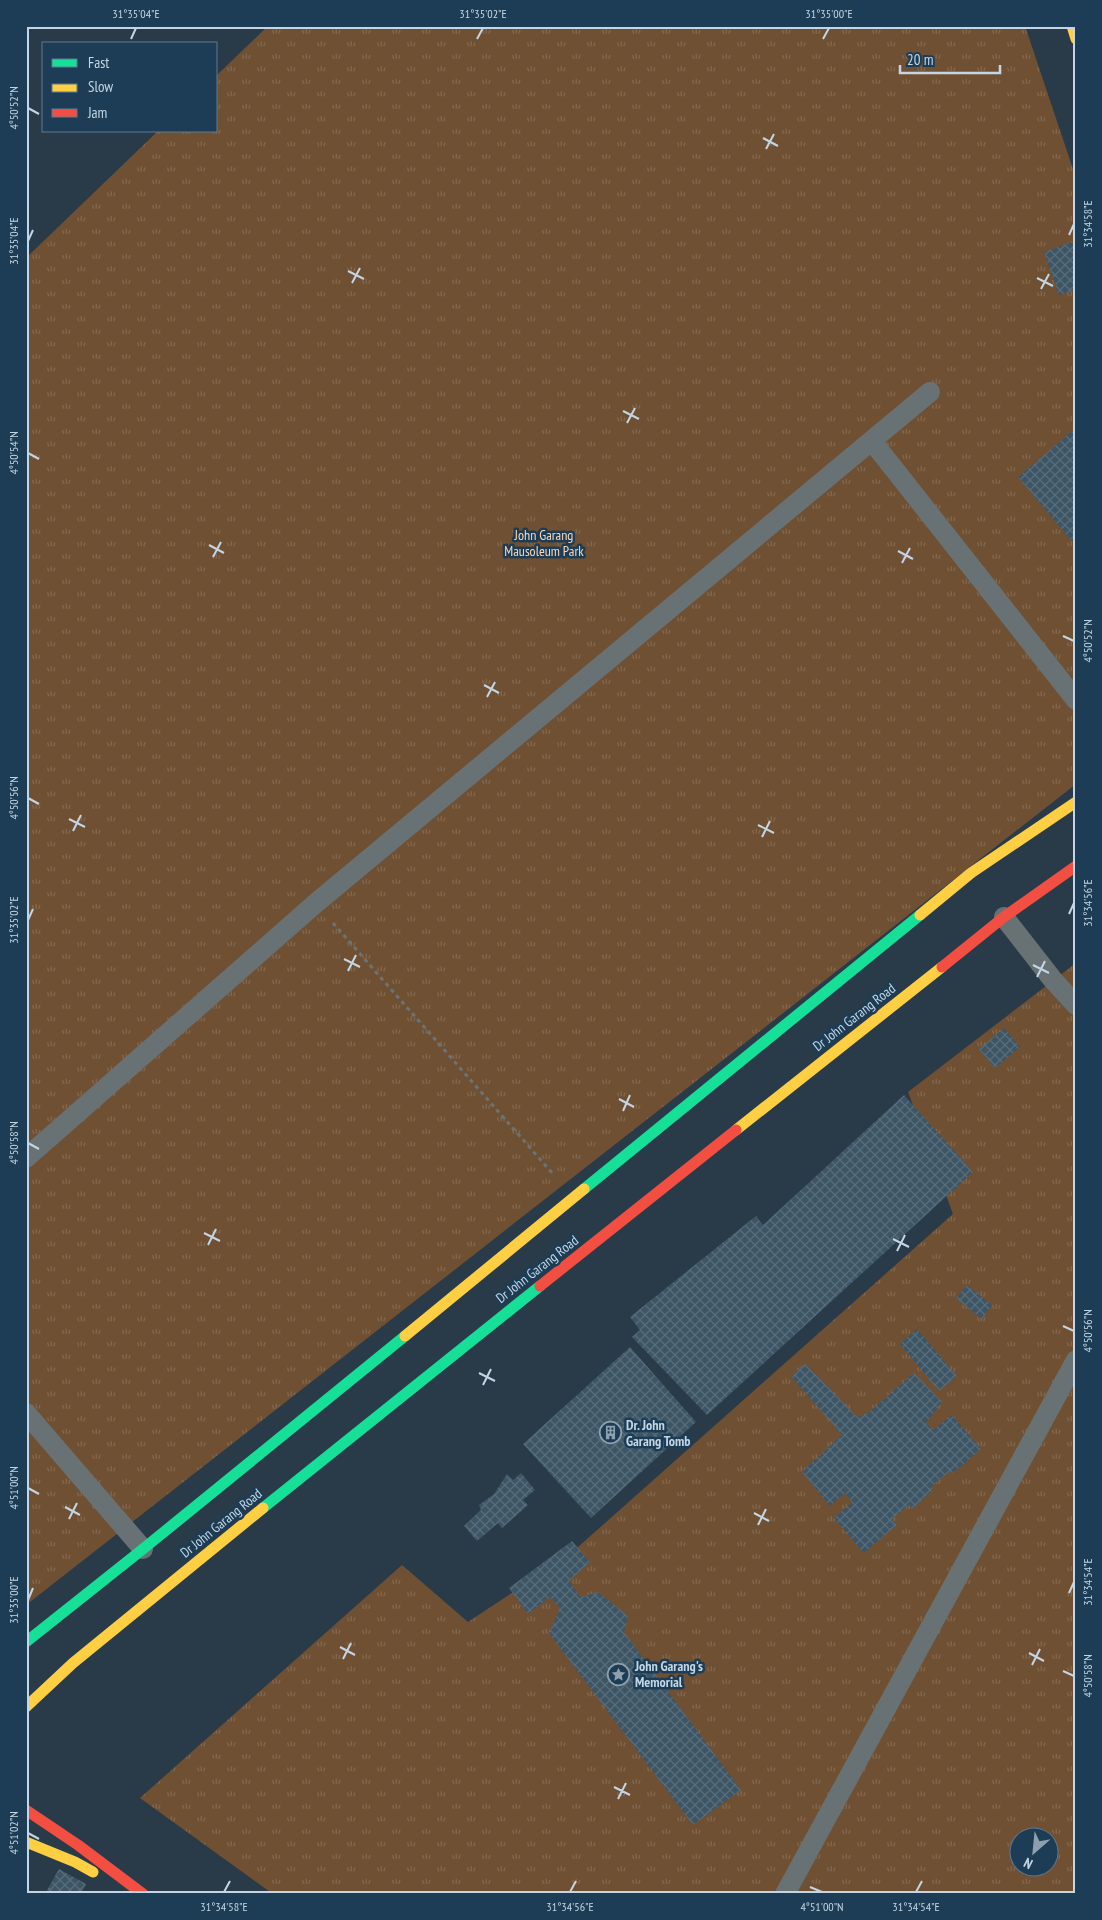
<svg xmlns="http://www.w3.org/2000/svg" width="1102" height="1920" font-family="'PT Sans Narrow',sans-serif">
  <style>
    .park { fill: url(#park-tufts); fill-rule: evenodd }
    .building { fill: url(#building-cross-hatch) }
    .lines { fill: none; stroke-linecap: round; stroke-linejoin: round }
    .path { stroke: #6a7478; stroke-width: 3; stroke-dasharray: 4 4; stroke-linecap: butt }
    .lane { stroke: #687275; stroke-width: 20 }
    .fast { stroke: #16e098; stroke-width: 11 }
    .slow { stroke: #ffcf43; stroke-width: 11 }
    .jam { stroke: #f24e42; stroke-width: 11 }
    .ticks { fill: none; stroke: #c4d6e5; stroke-width: 2 }
    .labels { text-anchor: middle; dominant-baseline: central; stroke-width: 5; stroke-linejoin: round; paint-order: stroke }
    .park-label { font-size: 14px; fill: #fcd9ba; stroke: #1c3d55 }
    .street-label { font-size: 14px; fill: #c4d6e5; stroke: #1c3d55 }
    .poi-label { font-size: 14px; font-weight: bold; fill: #c4d6e5; stroke: #1c3d55; text-anchor: start }
    .neatline { fill: none; stroke: #c4d6e5; stroke-width: 2 }
    .ticks-label { font-size: 12px; text-anchor: middle; fill: #c4d6e5 }
  </style>
  <defs>
    <pattern id="park-tufts" width="24" height="20" patternUnits="userSpaceOnUse" patternTransform="scale(1.25)"><rect width="24" height="20" fill="#705032"/><path d="M3 7l-1-3M5 7V3M7 7l1-3M15 17l-1-3M17 17v-4M19 17l1-3" fill="none" stroke="#836850"/></pattern>
    <pattern id="building-cross-hatch" width="8" height="8" patternUnits="userSpaceOnUse" patternTransform="scale(1.25)"><rect width="8" height="8" fill="#3d5565"/><path d="M0 0l8 8M0 8l8-8" fill="none" stroke="#576d7b"/></pattern>
  </defs>
  <rect width="100%" height="100%" fill="#293b48"/>
  <path class="park" d="M268,26H1025L1076,178V784L26,1605V258L158,131H216V76Z
    M1076,963V1894H273L140,1798L402,1565L468,1622L569,1555L953,1214L908,1092ZM1020,1838H1050V1868H1020Z"/>
  <path class="building" d="M1072,242L1076,253V290L1059,295L1044,252Z
    M1076,428V546L1018,477Z
    M1004,1028L1020,1047L995,1068L979,1049Z
    M904,1095L973,1172L707,1415L632,1337L640,1330L630,1317L756,1216L763,1225Z
    M967,1285L992,1305L982,1319L956,1298Z
    M917,1329L957,1376L939,1391L900,1344Z
    M630,1347L696,1422L591,1518L523,1444Z
    M805,1364L857,1417L868,1413L914,1373L942,1402L926,1423L933,1430L952,1415L981,1449L953,1473L950,1471L931,1487L933,1490L912,1509L909,1505L892,1519L897,1525L864,1553L834,1518L852,1502L845,1493L830,1506L802,1472L842,1435L791,1376Z
    M521,1473L535,1490L523,1500L528,1505L502,1528L498,1523L477,1541L464,1526L481,1510L479,1505L494,1494L507,1474L513,1480Z
    M572,1541L590,1562L569,1581L581,1597L598,1592L628,1616L624,1632L741,1790L693,1825L549,1633L560,1608L550,1597L528,1614L509,1588Z
    M59,1869L86,1884L82,1892L84,1894H49L46,1892Z"/>
  <g class="lines">
    <path class="path" d="M333,923L553,1174"/>
    <path class="lane" d="M872,441L1076,700
      M1004,917L1053,980L1076,1005
      M26,1158L316,903L930,392
      M26,1413L143,1549
      M785,1894L1076,1360"/>
    <path class="fast" d="M584,1189L920,915
      M263,1508L540,1286
      M26,1642L143,1549L405,1336"/>
    <path class="slow" d="M1072,26L1076,39
      M920,915L971,873L1076,802
      M736,1130L942,967
      M405,1336L584,1189
      M26,1707L73,1663L263,1508
      M26,1842L75,1862L93,1872"/>
    <path class="jam" d="M942,967L1004,917L1076,866
      M540,1286L736,1130
      M26,1810L78,1845L143,1894"/>
  </g>
  <path class="ticks" d="M131,39L136,28M477,39L483,28M823,39L829,28M28,108L39,114M763,138L778,146M766,149L774,134M1069,235L1074,224M28,241L33,230M348,271L364,279M1037,278L1053,286M352,283L360,268M1041,289L1049,274M623,411L639,419M627,423L635,408M28,453L39,459M209,545L224,553M898,551L913,559M213,557L221,542M902,563L910,548M1063,636L1074,641M484,685L499,693M487,697L495,682M28,798L39,804M69,819L85,827M758,825L774,833M73,831L81,815M762,837L770,821M1069,914L1074,903M28,920L33,909M344,959L360,967M1033,965L1049,973M348,971L356,955M1037,977L1045,961M619,1099L634,1107M623,1111L630,1095M28,1143L39,1149M204,1233L220,1241M893,1239L909,1247M208,1245L216,1229M897,1251L905,1235M1063,1326L1074,1331M479,1373L495,1381M483,1385L491,1369M28,1488L39,1494M65,1507L80,1515M754,1513L769,1521M69,1519L77,1503M758,1525L766,1509M1069,1593L1074,1582M28,1600L33,1588M340,1647L355,1655M1029,1653L1044,1661M343,1659L351,1643M1032,1665L1040,1649M1063,1671L1074,1676M614,1787L630,1795M618,1799L626,1783M28,1833L39,1839M810,1887L822,1892M224,1892L230,1881M570,1892L576,1881M916,1892L922,1881"/>
  <defs>
    <symbol id="building-ring" viewBox="-11 -11 22 22"><circle r="9.5" fill="#1c3d55" stroke="#8ea0ae" stroke-width="1.5"/><path d="M-4-6H4V6H1V3H-1V6H-4ZM-2.5-4.3h1.7v1.8h-1.7ZM.8-4.3h1.7v1.8H.8ZM-2.5-1h1.7V.8h-1.7ZM.8-1h1.7V.8H.8Z" fill="#8ea0ae"/></symbol>
    <symbol id="sight-ring" viewBox="-11 -11 22 22"><circle r="9.5" fill="#1c3d55" stroke="#8ea0ae" stroke-width="1.5"/><path d="M0-6L1.8-2.2L6-1.7L2.9 1.2L3.7 5.4L0 3.3L-3.7 5.4L-2.9 1.2L-6-1.7L-1.8-2.2Z" fill="#8ea0ae"/></symbol>
  </defs>
  <g fill-rule="evenodd">
    <use href="#building-ring" x="598" y="1420" width="25" height="25"/>
    <use href="#sight-ring" x="606" y="1662" width="25" height="25"/>
  </g>
  <g class="labels">
    <g class="park-label">
      <text x="544" y="535">John Garang<tspan x="544" dy="16">Mausoleum Park</tspan></text>
    </g>
    <g class="street-label">
      <text transform="translate(854 1017) rotate(-38)">Dr John Garang Road</text>
      <text transform="translate(537 1269) rotate(-38)">Dr John Garang Road</text>
      <text transform="translate(221 1523) rotate(-39)">Dr John Garang Road</text>
    </g>
    <g class="poi-label">
      <text x="626" y="1425">Dr. John<tspan x="626" dy="16">Garang Tomb</tspan></text>
      <text x="635" y="1666">John Garang's<tspan x="635" dy="16">Memorial</tspan></text>
    </g>
  </g>
  <rect width="1102" height="1920" fill="none" stroke="#1c3d55" stroke-width="55"/>
  <rect x="42" y="42" width="175" height="90" fill="#1c3d55" stroke="#5f7a8f"/>
  <rect x="52" y="59" width="25" height="8" fill="#16e098" stroke="#5f7a8f"/>
  <text x="88" y="68" font-size="15" fill="#c4d6e5">Fast</text>
  <rect x="52" y="84" width="25" height="8" fill="#ffcf43" stroke="#5f7a8f"/>
  <text x="88" y="92" font-size="15" fill="#c4d6e5">Slow</text>
  <rect x="52" y="109" width="25" height="8" fill="#f24e42" stroke="#5f7a8f"/>
  <text x="88" y="118" font-size="15" fill="#c4d6e5">Jam</text>
  <g transform="translate(1034 1852) rotate(207)"><circle r="24" fill="#1c3d55" stroke="#5f7a8f"/>
  <path d="M0-4L9 19L0 12L-9 19Z" fill="#8ea0ae"/>
  <text y="-8" font-size="14" font-weight="bold" text-anchor="middle" fill="#c4d6e5">N</text>
  </g>
  <path d="M900 65v8h100v-8" fill="none" stroke="#c4d6e5" stroke-width="2.5"/>
  <text x="907" y="65" font-size="15" fill="#c4d6e5" stroke="#1c3d55" stroke-width="4" paint-order="stroke">20 m</text>
  <rect x="28" y="28" width="1046" height="1864" class="neatline"/>
  <g class="ticks-label">
    <text x="136" y="18">31°35'04"E</text>
    <text x="483" y="18">31°35'02"E</text>
    <text x="829" y="18">31°35'00"E</text>
    <text transform="translate(14 108) rotate(-90)" y="4">4°50'52"N</text>
    <text transform="translate(1088 224) rotate(-90)" y="4">31°34'58"E</text>
    <text transform="translate(14 241) rotate(-90)" y="4">31°35'04"E</text>
    <text transform="translate(14 453) rotate(-90)" y="4">4°50'54"N</text>
    <text transform="translate(1088 641) rotate(-90)" y="4">4°50'52"N</text>
    <text transform="translate(14 798) rotate(-90)" y="4">4°50'56"N</text>
    <text transform="translate(1088 903) rotate(-90)" y="4">31°34'56"E</text>
    <text transform="translate(14 920) rotate(-90)" y="4">31°35'02"E</text>
    <text transform="translate(14 1143) rotate(-90)" y="4">4°50'58"N</text>
    <text transform="translate(1088 1331) rotate(-90)" y="4">4°50'56"N</text>
    <text transform="translate(14 1488) rotate(-90)" y="4">4°51'00"N</text>
    <text transform="translate(1088 1582) rotate(-90)" y="4">31°34'54"E</text>
    <text transform="translate(14 1600) rotate(-90)" y="4">31°35'00"E</text>
    <text transform="translate(1088 1676) rotate(-90)" y="4">4°50'58"N</text>
    <text transform="translate(14 1833) rotate(-90)" y="4">4°51'02"N</text>
    <text x="224" y="1911">31°34'58"E</text>
    <text x="570" y="1911">31°34'56"E</text>
    <text x="822" y="1911">4°51'00"N</text>
    <text x="916" y="1911">31°34'54"E</text>
  </g>
</svg>
